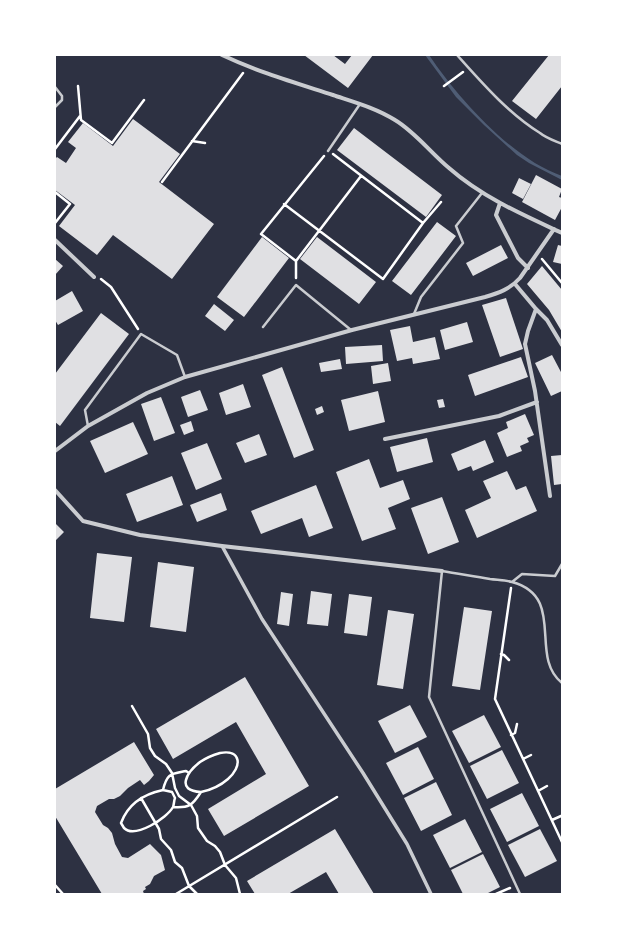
<svg xmlns="http://www.w3.org/2000/svg" width="617" height="949" font-family="'Roboto Condensed',sans-serif">
  <style>
    .water { fill: #4f5d75 }
    .building { fill: #e0e0e3 }
    .lines { fill: none; stroke-linecap: round; stroke-linejoin: round }
    .path { stroke: #fff; stroke-width: 2.5 }
    .service { stroke: #caccd0; stroke-width: 2.5 }
    .pedestrian { stroke: #caccd0; stroke-width: 3.5 }
    .minor { stroke: #caccd0; stroke-width: 4 }
  </style>
  <rect width="100%" height="100%" fill="#2d3142"/>
  <path class="water" d="M425,55H429C458,98 512,159 562,176V180L529,163L517,155L484,125L456,97Z"/>
  <path class="building" d="M304,55H333L345,64L352,55H373L348,88Z
    M549,55H562V86L536,119L512,101Z
    M133,119L180,154L159,182L214,224L172,279L113,235L97,255L59,226L75,205L55,190V159L57,157L66,163L76,148L68,142L83,123L113,146Z
    M354,128L442,195L426,217L337,150Z
    M536,175L562,189L559,197L562,198V207L555,220L522,202Z
    M519,178L531,184L523,199L512,193Z
    M437,222L456,236L411,295L392,281Z
    M262,237L289,258L244,317L217,297Z
    M317,237L376,282L359,304L300,259Z
    M501,245L508,258L473,276L466,263Z
    M558,245L562,246V264L553,262Z
    M55,259L63,266L55,275Z
    M542,266L562,290V332L549,310L527,284Z
    M72,291L83,311L58,325L55,320V301Z
    M506,298L523,349L500,357L482,305Z
    M214,304L234,320L225,331L205,316Z
    M101,313L129,334L60,426L55,422V374Z
    M467,322L473,342L445,350L440,330Z
    M410,326L413,342L435,337L440,359L413,364L412,358L397,361L390,330Z
    M382,345L383,361L346,364L345,347Z
    M552,355L562,374V391L551,396L535,363Z
    M521,357L528,377L475,396L468,375Z
    M340,359L342,369L321,372L319,363Z
    M388,363L391,381L373,384L371,366Z
    M282,367L314,450L294,458L262,375Z
    M243,384L251,407L226,415L219,393Z
    M200,390L208,410L188,417L181,397Z
    M378,391L385,422L349,431L341,400Z
    M161,397L175,433L154,441L141,404Z
    M443,399L445,407L439,408L437,400Z
    M322,406L324,412L317,415L315,409Z
    M525,414L534,435L527,438L529,442L520,446L522,451L507,457L497,433L508,428L506,422Z
    M191,421L194,431L184,435L180,425Z
    M133,422L148,454L105,473L90,441Z
    M259,434L267,455L245,463L236,443Z
    M427,438L433,462L397,472L390,447Z
    M485,440L494,462L473,471L471,466L458,471L451,454Z
    M207,443L222,479L196,490L181,453Z
    M562,455V484L554,485L551,456Z
    M369,459L380,488L403,480L410,499L388,508L396,529L362,541L336,472Z
    M507,471L516,490L526,486L537,511L477,538L465,510L491,498L483,481Z
    M172,476L183,505L137,522L126,494Z
    M316,485L333,528L309,537L302,518L261,534L251,511Z
    M221,493L227,510L197,522L190,505Z
    M442,497L459,542L428,554L411,508Z
    M55,523L64,532L55,541Z
    M97,553L132,557L124,622L90,618Z
    M158,562L194,567L186,632L150,627Z
    M311,591L332,594L328,626L307,624Z
    M281,592L293,594L289,626L277,624Z
    M349,594L372,597L367,636L344,633Z
    M464,607L492,611L480,690L452,686Z
    M388,610L414,614L403,689L377,685Z
    M245,677L309,786L224,836L208,809L266,774L236,722L173,759L156,729Z
    M410,705L427,737L395,753L378,721Z
    M484,715L501,747L469,763L452,731Z
    M134,742L154,775L149,781L144,785L140,780L128,788L120,796L114,799H109L97,806L95,812L103,825L108,828L112,833L115,844L122,857L128,858L150,844L161,855L165,870L154,876L150,884L145,887L146,889L143,891L144,894H102L55,816V789Z
    M418,747L434,779L403,795L386,763Z
    M502,750L519,783L487,799L470,766Z
    M436,782L452,815L421,831L404,798Z
    M522,793L539,826L507,842L490,809Z
    M465,819L482,852L450,868L433,835Z
    M335,829L374,894H339L326,872L288,894H255L247,881Z
    M540,829L557,861L525,877L508,845Z
    M483,854L500,887L486,894H463L451,870Z"/>
  <g class="lines">
    <path class="path" d="M78,86L81,120L112,143L144,100
      M444,86L463,72
      M192,141L205,143
      M55,149L80,116
      M333,154L423,223
      M162,182L243,73
      M55,192L70,204L55,223
      M284,204L383,279L423,223L441,202
      M542,259L562,283
      M296,261L361,176
      M296,278V261L261,234L324,156
      M101,279L111,287L138,329
      M511,588L495,699L562,842
      M501,654L504,655L509,660
      M132,706L148,734L150,748L155,756L166,764L172,773L175,788L179,796L191,805L197,816L198,828L207,841L215,846L220,852L225,865L236,878L240,894
      M511,735L515,733L517,724
      M523,759L531,755
      M163,790L172,792L175,798C174,800 174,805 173,807C167,818 135,839 124,828C124,828 121,823 121,823C128,804 144,794 163,790C167,773 171,774 186,771L189,773
      M538,791L547,786
      M141,798L159,829L161,839L171,850L175,862L182,868L189,886L197,894
      M173,807C189,808 192,806 201,792C211,790 220,786 228,779C242,767 242,749 220,753C213,755 206,758 200,762C187,772 175,791 201,792
      M552,820L561,816
      M55,885L63,894
      M176,894L337,797
      M496,894L510,888"/>
    <path class="service" d="M457,55C482,83 508,113 540,133C546,138 555,141 562,144
      M55,87L62,96V100L55,107
      M328,151L360,104
      M414,314L421,297L463,243L456,226L482,193
      M263,327L296,285L351,330
      M88,426L85,410L141,334L177,355L185,377
      M512,582L522,574L555,576L562,564
      M520,894L429,697L442,571C458,574 474,576 490,579C497,580 505,580 512,582C567,597 528,656 562,683"/>
    <path class="pedestrian" d="M222,546L262,619L363,773L407,844L431,894"/>
    <path class="minor" d="M222,55C258,72 296,83 333,95C354,102 376,108 395,120C415,132 431,153 449,168C482,197 523,215 562,233
      M500,203L496,215L518,258L528,268
      M55,240L94,277
      M515,284L536,309L547,320L562,345
      M536,309L528,331L525,344L535,391L550,496
      M385,439L499,416L537,402
      M55,451L88,426L147,393L185,377L352,330L485,297C499,293 510,289 520,278L554,229
      M55,490L83,521L140,535L222,546L442,571"/>
  </g>
  <rect width="617" height="949" fill="none" stroke="#ffffff" stroke-width="112"/>
</svg>
